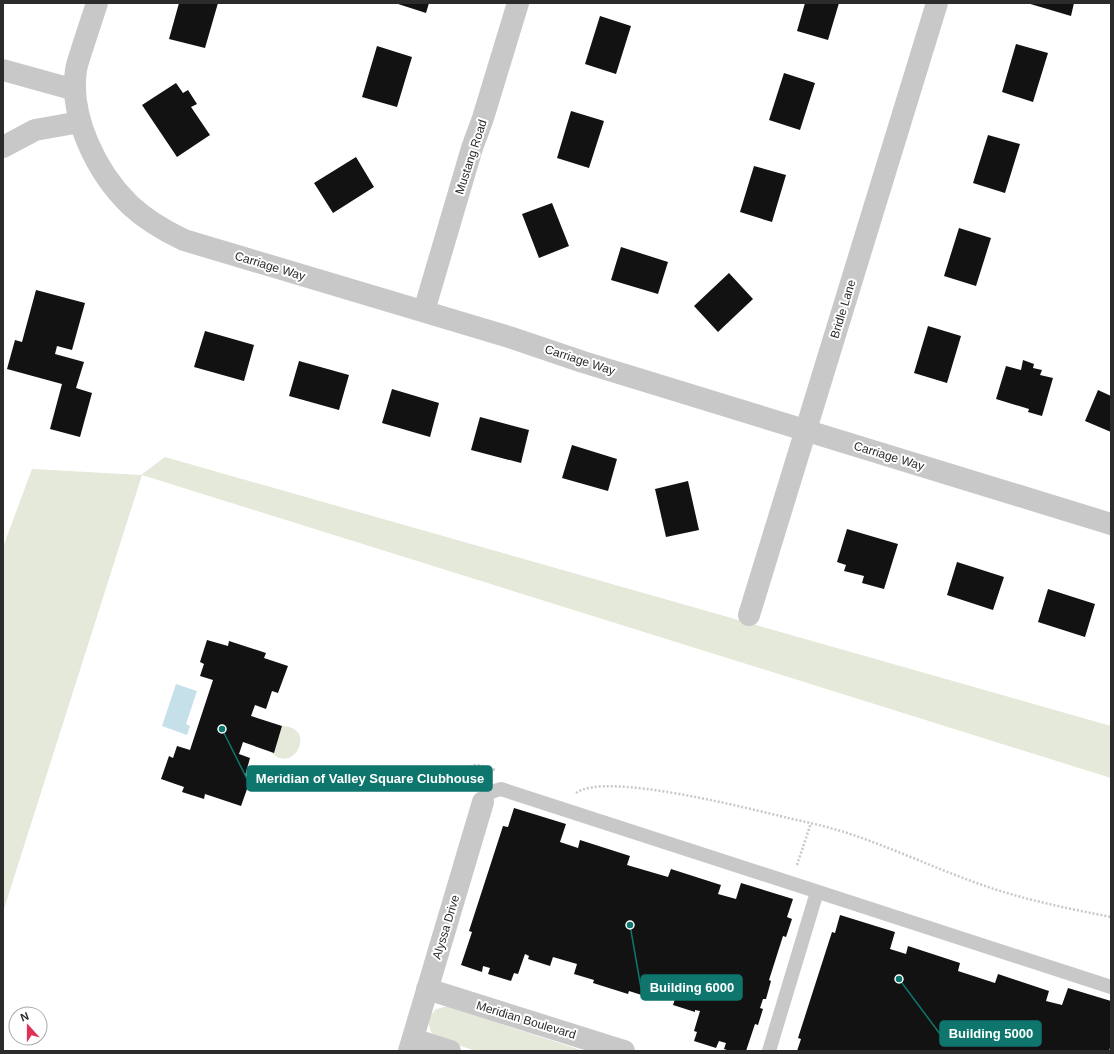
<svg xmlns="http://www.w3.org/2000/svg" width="1114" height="1054" font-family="Helvetica,sans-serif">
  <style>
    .green { fill: #e4e9d9 }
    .water { fill: #c5e0e9 }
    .building { fill: #121212 }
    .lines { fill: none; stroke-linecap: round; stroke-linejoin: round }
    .path { stroke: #c8c8c8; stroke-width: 2.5; stroke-dasharray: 2 2; stroke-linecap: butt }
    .lane { stroke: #c8c8c8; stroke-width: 14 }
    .street { stroke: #c8c8c8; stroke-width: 22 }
    .labels { text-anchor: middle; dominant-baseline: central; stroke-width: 4; stroke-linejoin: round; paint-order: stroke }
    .street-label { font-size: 12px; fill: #2b2b2b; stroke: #fff }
    .leader { fill: none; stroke: #0f766e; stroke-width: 1.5 }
    .callout-dot { fill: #0f766e; stroke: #fff; stroke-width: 1.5 }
    .callout { fill: #0f766e; stroke: #0f766e; stroke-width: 1.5 }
    .callout-label { font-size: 13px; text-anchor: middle; font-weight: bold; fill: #fff }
  </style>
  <rect width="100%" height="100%" fill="#fff"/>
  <path class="green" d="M165,457L1111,726V778L142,475L3,912V547L32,469L141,475Z
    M280,726C320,725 293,778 270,751L274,752L282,727Z
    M444,1007H449L584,1051H476L439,1039L431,1032L428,1021L430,1016L436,1009Z"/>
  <path class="water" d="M176,684L197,691L186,724L190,726L187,735L162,726Z"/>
  <path class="building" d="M179,3H218L205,48L169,39Z
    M395,3H429L426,13Z
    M805,3H839L828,40L797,31Z
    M1027,3H1074L1071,16Z
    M600,16L631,26L616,74L585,64Z
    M1016,44L1048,53L1033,102L1002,92Z
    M377,46L412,57L397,107L362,97Z
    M784,73L815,83L800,130L769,120Z
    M176,83L183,93L188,90L197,104L191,107L210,135L177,157L142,105Z
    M571,111L604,121L589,168L557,158Z
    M988,135L1020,144L1005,193L973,183Z
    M356,157L374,187L333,213L314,183Z
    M754,166L786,175L772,222L740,212Z
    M552,203L569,246L539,258L522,214Z
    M959,228L991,238L976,286L944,276Z
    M621,247L668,262L658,294L611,280Z
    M729,273L753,299L718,332L694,306Z
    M36,290L85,303L72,350L57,346L55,354L84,362L76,388L92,393L80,437L50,429L62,384L7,369L15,340L22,342Z
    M928,326L961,336L947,383L914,373Z
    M205,331L254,345L244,381L194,367Z
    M1023,360L1034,364L1033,368L1042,370L1040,375L1053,378L1042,416L1028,412L1029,409L996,399L1006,366L1021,370Z
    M299,361L349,375L339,410L289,396Z
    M392,389L439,403L430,437L382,423Z
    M1098,390L1111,396V432L1085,421Z
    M480,417L529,430L521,463L471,450Z
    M572,445L617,459L608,491L562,478Z
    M688,481L699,530L666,537L655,489Z
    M847,529L898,544L884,589L862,583L864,576L844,571L846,565L837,562Z
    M957,562L1004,577L993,610L947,595Z
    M1048,589L1095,604L1085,637L1038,622Z
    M207,640L228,646L229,641L266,653L264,658L288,666L278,693L272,691L266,709L255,705L251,716L282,726L274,753L243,742L239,754L250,758L245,776L251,778L241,806L205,794L204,799L182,792L184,787L161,779L169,756L173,758L177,746L190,750L213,680L200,676L204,664L200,662Z
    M514,808L566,824L560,842L578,848L580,840L630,856L627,865L668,877L671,869L721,885L718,894L736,899L741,883L793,899L787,917L792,919L786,937L783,936L769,980L771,981L766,999H763L760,1008L763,1009L758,1025L755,1024L746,1051H730L724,1049L726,1043L719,1041L716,1048L694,1041L697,1032L694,1031L700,1011L695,1010V1012L673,1005L676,996L650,988L648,997L629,991L628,994L593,983L594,980L574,974L577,964L553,957L550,966L528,959L529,956L525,954L518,974L514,973L511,981L488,974L490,968L483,966L482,972L461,965L472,932L469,931L503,826L508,827Z
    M840,915L895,932L890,949L906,954L908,946L960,963L958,971L995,983L998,974L1049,991L1046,1001L1062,1005L1068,988L1111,1001V1045L1109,1051H797L801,1039L798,1038L832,932L835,933Z"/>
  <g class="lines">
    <path class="path" d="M462,785C469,761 472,762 495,770
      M576,793C604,771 751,809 788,818C806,822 824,826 841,831C892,847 940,871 991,888C1030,901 1071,909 1111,917
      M797,865L811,823"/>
    <path class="lane" d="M483,802C487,793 492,791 501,789L1111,987
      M769,1051L817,892"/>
    <path class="street" d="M97,3C92,18 87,34 82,49C80,56 77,63 76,70C69,117 97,173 130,205C146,220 165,231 184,240L509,337L583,362L1111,524
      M3,70L75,90
      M3,147L35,130L80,122
      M424,311L472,148L483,118L518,3
      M749,615L937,3
      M427,989L624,1051
      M413,1039L450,1051
      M409,1051L483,802"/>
  </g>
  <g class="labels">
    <g class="street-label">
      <text transform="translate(471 157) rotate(-72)">Mustang Road</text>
      <text transform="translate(270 266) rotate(17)">Carriage Way</text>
      <text transform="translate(843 309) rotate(-73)">Bridle Lane</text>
      <text transform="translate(580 360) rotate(18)">Carriage Way</text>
      <text transform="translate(889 456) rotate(17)">Carriage Way</text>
      <text transform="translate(446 927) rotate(-73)">Alyssa Drive</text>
      <text transform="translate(526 1020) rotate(17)">Meridian Boulevard</text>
    </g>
  </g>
  <path class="leader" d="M222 729L247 779M630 925L641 988M899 979L940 1034"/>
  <g class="callout-dot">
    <circle cx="222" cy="729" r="4"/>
    <circle cx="630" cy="925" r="4"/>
    <circle cx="899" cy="979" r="4"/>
  </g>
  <g class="callout">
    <rect x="247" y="766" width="245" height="25" rx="4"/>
    <rect x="641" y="975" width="101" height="25" rx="4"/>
    <rect x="940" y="1021" width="101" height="25" rx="4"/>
  </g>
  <g class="callout-label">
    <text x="370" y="783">Meridian of Valley Square Clubhouse</text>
    <text x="692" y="992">Building 6000</text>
    <text x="991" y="1038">Building 5000</text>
  </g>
  <rect width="1114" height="1054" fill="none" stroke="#2b2b2b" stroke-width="8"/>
  <g transform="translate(28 1026) rotate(339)"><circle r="19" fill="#ffffff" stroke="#aaaaaa"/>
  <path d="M0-3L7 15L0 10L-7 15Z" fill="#e03056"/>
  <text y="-6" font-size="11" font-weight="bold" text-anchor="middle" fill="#2b2b2b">N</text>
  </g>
</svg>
